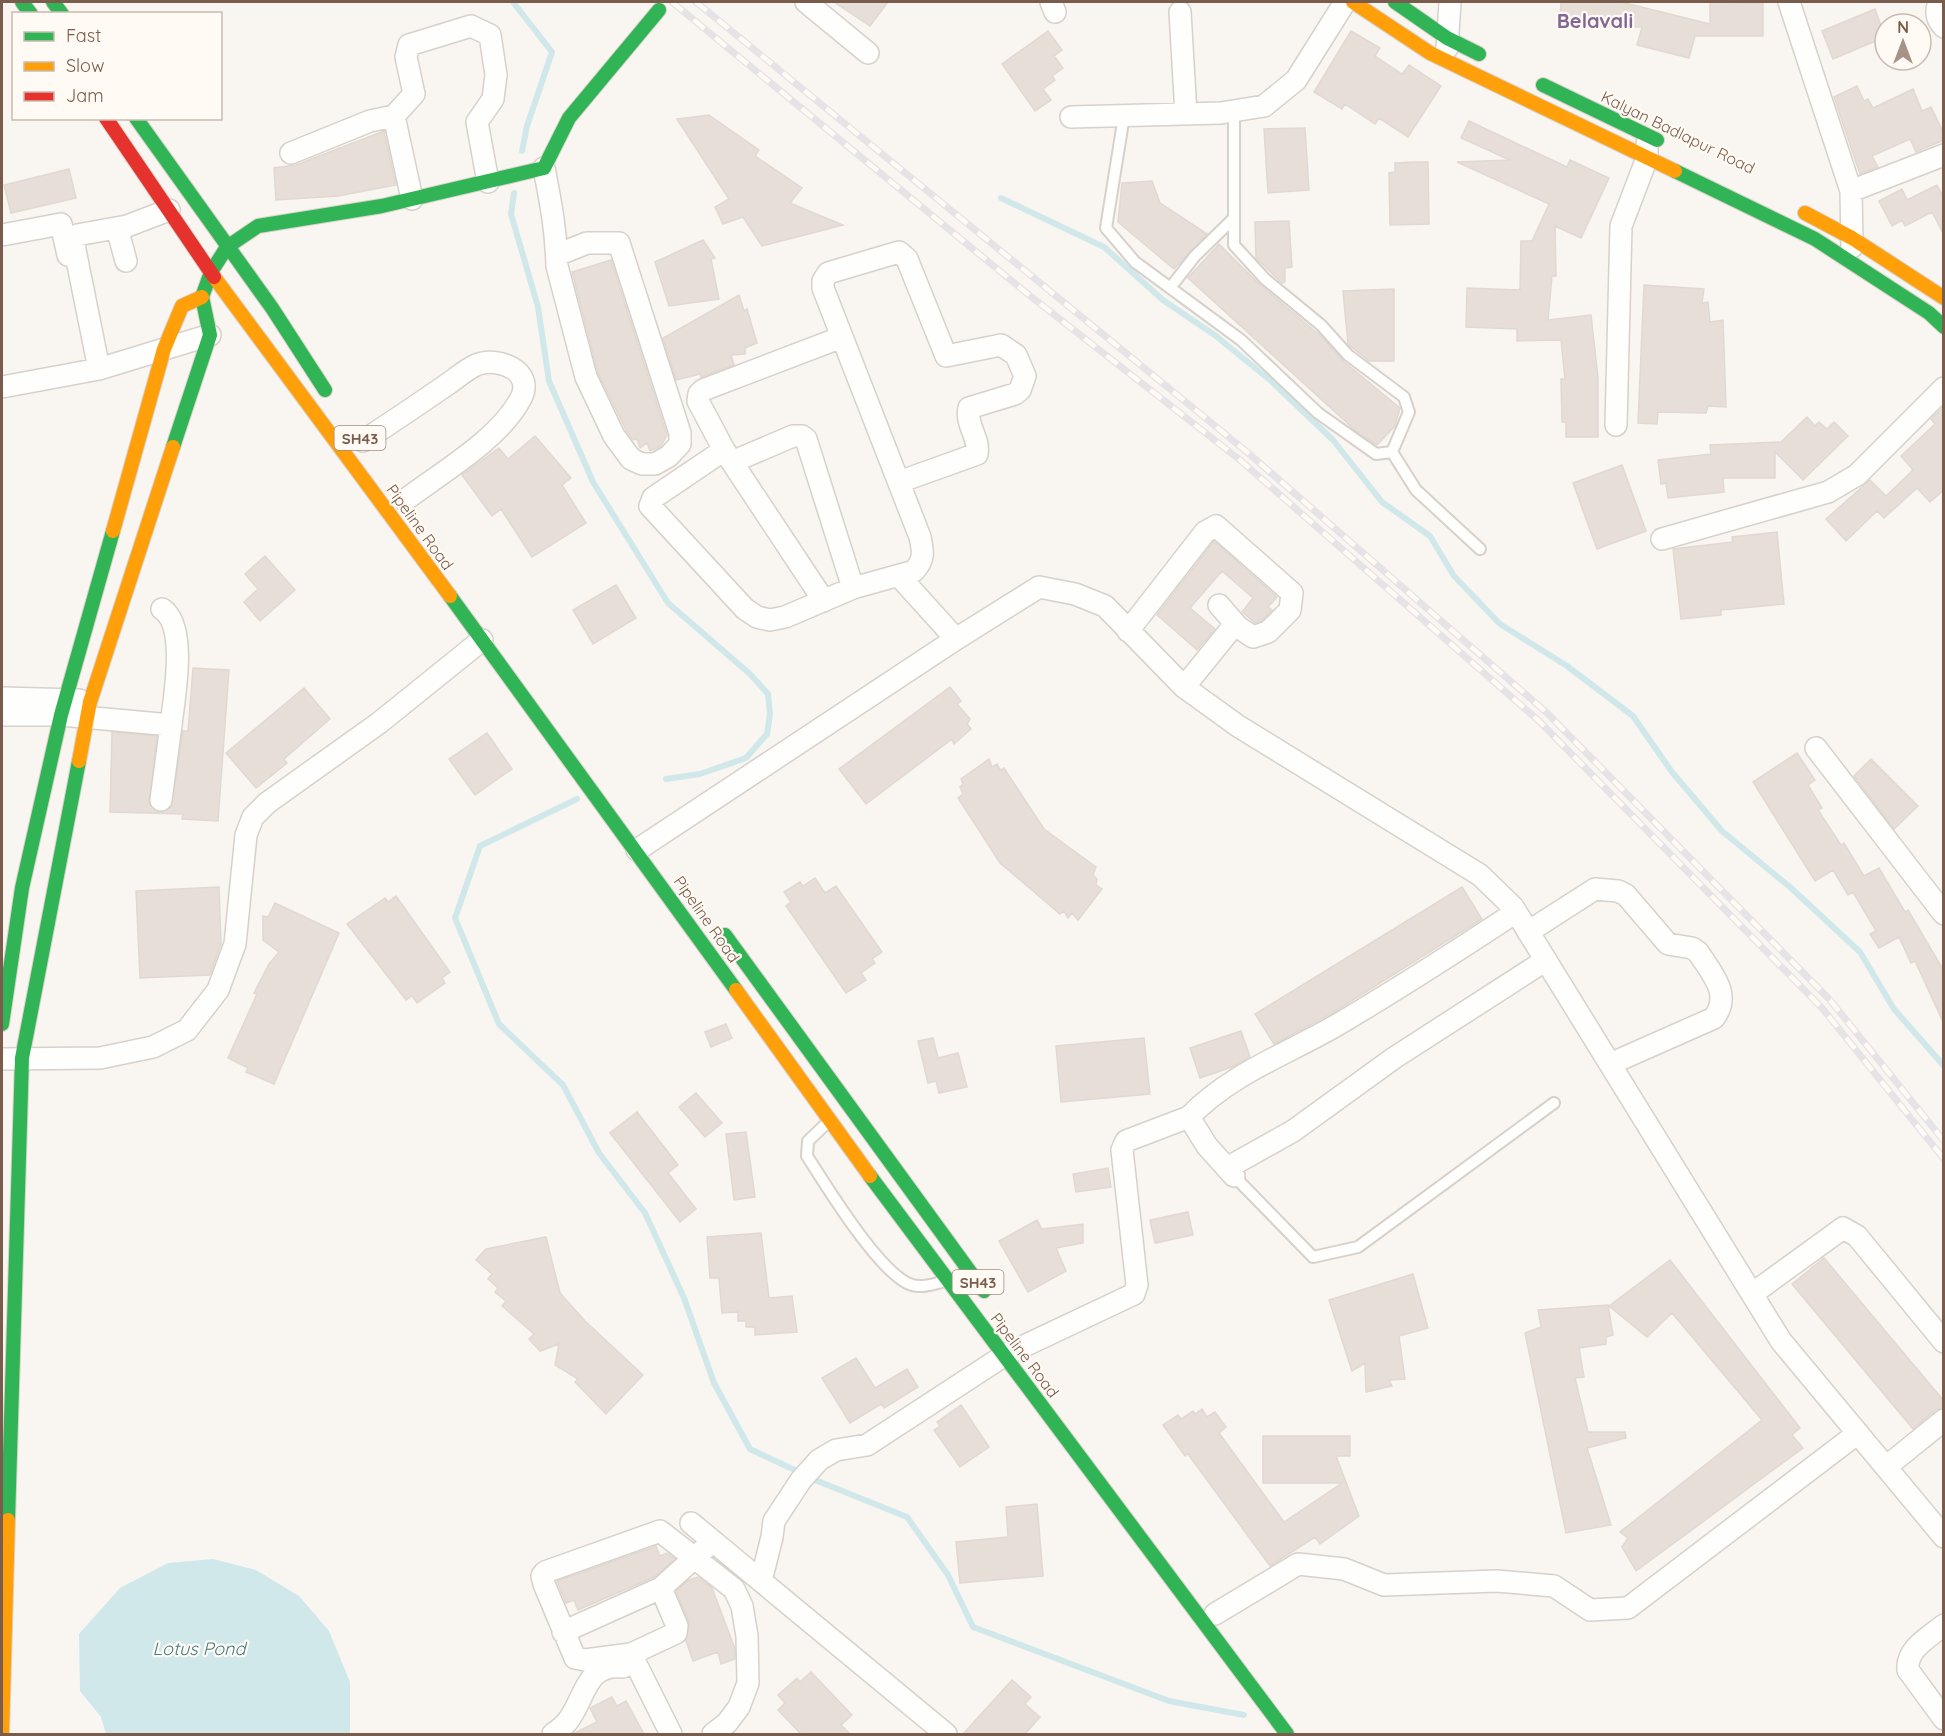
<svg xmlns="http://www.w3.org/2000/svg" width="1945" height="1736" font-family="Quicksand,sans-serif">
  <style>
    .water { fill: #d0e8ea }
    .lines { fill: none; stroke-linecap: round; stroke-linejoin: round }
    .stream { stroke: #d0e8ea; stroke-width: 6 }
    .building { fill: #e6ded7; stroke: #e2d8d2; stroke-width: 1.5 }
    .lane-casing { stroke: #d7d1cb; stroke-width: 14 }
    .street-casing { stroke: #d7d1cb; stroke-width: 24 }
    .fast-casing { stroke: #d9d2cb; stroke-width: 16 }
    .slow-casing { stroke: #d9d2cb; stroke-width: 16 }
    .jam-casing { stroke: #d9d2cb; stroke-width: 16 }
    .lane { stroke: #fefefd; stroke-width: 10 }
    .street { stroke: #fefefd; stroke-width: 21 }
    .fast { stroke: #30b455; stroke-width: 14 }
    .slow { stroke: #ff9f0a; stroke-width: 14 }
    .jam { stroke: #e5322d; stroke-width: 14 }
    .rail-casing { stroke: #e6e3e7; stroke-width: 7 }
    .rail { stroke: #fffaf3; stroke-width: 4.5; stroke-dasharray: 14; stroke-linecap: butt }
    .labels { text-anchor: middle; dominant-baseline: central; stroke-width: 4.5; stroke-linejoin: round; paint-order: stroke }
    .shield { fill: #fffaf3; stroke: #a28b7f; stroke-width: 1.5 }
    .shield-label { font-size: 15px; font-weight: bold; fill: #7a5c4d }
    .street-label { font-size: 16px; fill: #7a5c4d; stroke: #fffaf3 }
    .water-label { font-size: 18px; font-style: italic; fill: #437c86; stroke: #fffaf3 }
    .quarter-label { font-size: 20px; font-weight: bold; fill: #846695; stroke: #fffaf3 }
  </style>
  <rect width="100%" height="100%" fill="#f9f5f0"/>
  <path class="water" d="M213,1559L256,1570L299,1596L329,1631L350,1682V1734H106L101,1717L80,1691L79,1634L120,1588L168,1563Z"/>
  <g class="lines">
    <path class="stream" d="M513,2L552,52L527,126L522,151
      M514,193L511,214L538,307L549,381L593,482L668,603L750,674L768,694L770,714L767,734L746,758L700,774L666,779
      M1001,198L1104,247L1163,300L1216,336L1271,381L1333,440L1382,502L1430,536L1454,576L1500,624L1567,666L1633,716L1672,772L1722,831L1790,887L1860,952L1894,1009L1944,1066
      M577,799L480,846L455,918L499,1024L563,1085L599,1153L645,1213L684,1298L714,1383L750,1449L801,1473
      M810,1478L907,1517L948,1575L973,1627L1169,1701L1244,1715"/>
  </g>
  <path class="building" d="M834,2H888L870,26Z
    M1561,2H1621L1710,24V2L1763,3V36H1695L1689,58L1637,45L1642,27L1560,25Z
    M1875,9L1885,37L1833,59L1822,31Z
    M1048,31L1062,50L1054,56L1063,68L1052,76L1055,80L1043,89L1051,100L1035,111L1002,64Z
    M1351,31L1380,48L1375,56L1402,74L1409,65L1441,86L1408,137L1379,118L1375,124L1345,104L1342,109L1314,92Z
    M1857,86L1864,101L1868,99L1873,108L1913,89L1922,111L1931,107L1944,134V140L1916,152L1910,139L1872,156L1878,167L1860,174L1834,97Z
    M709,115L759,150L755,156L802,188L790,203L843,225L762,246L743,217L723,224L715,207L729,199L677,119Z
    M1469,121L1567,167L1570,160L1609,178L1581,238L1555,226L1556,276H1552L1548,320L1591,315L1598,378V437H1566V422H1562L1561,379H1565L1561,340L1517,341V329L1466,327L1467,288L1520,290L1521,241H1532L1549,204L1457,162L1510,160L1461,138Z
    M1305,128L1309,190L1268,193L1264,129Z
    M384,131L396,185L338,196L276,200L274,168L296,165Z
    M1415,162H1428L1429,224L1390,225L1389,173L1395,172V163Z
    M69,169L76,198L11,213L4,185Z
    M1152,181L1160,203L1207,234L1174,269L1118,222L1122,183Z
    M1937,185L1944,198V235L1932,212L1905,226L1902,220L1892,226L1879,201L1902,189L1907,200Z
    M1289,221L1292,267L1285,268V282L1282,283L1256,258L1255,222Z
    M703,240L715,258L711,259L719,299L669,306L655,262Z
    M1219,244L1260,285L1323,338L1343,361L1400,408L1395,426L1377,445L1357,432L1188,278Z
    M611,260L667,435L661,446L650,451L647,443L640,448L637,439L633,440L627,432L598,373L572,272Z
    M1644,285L1704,289L1702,303L1708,302L1710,322L1723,320L1726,407L1708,406L1706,413L1658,412L1657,424L1638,423Z
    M1394,289V361H1369L1348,344L1343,291Z
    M739,295L744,311L747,309L757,343L745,348V354L731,355L734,365L701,377L700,374L676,380L663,338Z
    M1944,407V490L1930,502L1917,488L1884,518L1877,511L1846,541L1826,519L1870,480L1886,496L1913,470L1901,456L1935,424L1931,419Z
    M1807,417L1815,426L1819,422L1827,429L1834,422L1848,436L1803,480L1775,452V478H1723L1724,492L1668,498L1666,483L1661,484L1658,460L1711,454L1710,445L1781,442Z
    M535,436L571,478L562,485L586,523L532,557L501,509L492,516L462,475L499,448L508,459Z
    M1622,465L1646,531L1597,549L1573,483Z
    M1777,532L1784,604L1721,610V615L1681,619L1673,549L1733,542L1732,537Z
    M1214,541L1277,597L1268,607L1272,610L1261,621L1255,623L1242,612L1253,598L1222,571L1190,608L1215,629L1197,650L1157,615Z
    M265,556L295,590L260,621L244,602L258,589L245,574Z
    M616,585L636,618L593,644L573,610Z
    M193,668L229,670L218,821L182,819L183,814L110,812L112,732L157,736L149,804L159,812L171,807L183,731H188Z
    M950,687L961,701L957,704L970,719L967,724L971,729L954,744L952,739L866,804L839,769Z
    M304,688L330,719L284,759L287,763L256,788L226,753Z
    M487,733L512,769L475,795L449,759Z
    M1797,753L1815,780L1808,785L1822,808L1818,810L1841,845L1844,843L1864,876L1879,868L1905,912L1908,910L1944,971V1024L1915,961L1911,963L1899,937L1879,948L1870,934L1876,931L1853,892L1848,895L1833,870L1815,881L1753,782Z
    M989,759L992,767L997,764L1000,770L1004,768L1044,829L1096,867L1093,875L1097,879L1096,885L1102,889L1078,920L1072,913L1068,918L1064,911L1060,914L1000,863L958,798L963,794L960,787L963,784L961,779Z
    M1871,759L1918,806L1894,829L1854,776Z
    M815,878L825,893L836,886L882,952L872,959L875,963L861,973L866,980L846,993L786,906L791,902L784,892L800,882L803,886Z
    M219,887L221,944L210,975L140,978L136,891Z
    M1462,887L1482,919L1329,1015L1274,1044L1255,1014Z
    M396,896L450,972L442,978L445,983L417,1003L412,996L406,1000L347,924L385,898L388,902Z
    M275,903L339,933L274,1084L246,1072L248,1068L228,1058L257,994L254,993L269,964L279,952L263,940V916L268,917Z
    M726,1024L732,1038L711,1047L705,1032Z
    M1241,1031L1250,1057L1232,1067L1200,1078L1190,1048Z
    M933,1038L938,1058L958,1053L967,1087L939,1093L936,1081L928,1083L918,1041Z
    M1144,1038L1150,1094L1061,1102L1056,1046Z
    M696,1093L722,1123L705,1137L679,1107Z
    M637,1112L678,1165L668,1173L696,1209L680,1222L610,1133Z
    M746,1132L755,1197L734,1200L726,1134Z
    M1108,1168L1111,1187L1076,1192L1073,1174Z
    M1188,1212L1193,1235L1155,1243L1150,1220Z
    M1037,1220L1042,1229L1083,1224V1243L1056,1248L1066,1271L1028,1292L999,1241Z
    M761,1233L769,1298L792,1296L797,1332L755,1335V1327H746V1321H738V1312L722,1313L719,1278H710L707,1237Z
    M546,1237L560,1293L585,1321L643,1375L606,1414L575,1382L578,1379L555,1365L559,1344L540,1351L529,1339L534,1334L502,1306L506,1301L495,1292L498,1288L488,1279L492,1274L476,1260L486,1249Z
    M1824,1258L1944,1401V1407L1936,1410L1913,1429L1792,1284Z
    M1670,1260L1800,1428L1792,1435L1803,1448L1636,1571L1622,1547L1628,1538L1620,1532L1762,1420L1672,1313L1647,1337L1609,1306Z
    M1413,1274L1428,1328L1399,1336L1405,1379L1389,1380L1392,1386L1366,1392L1365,1363L1352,1371L1329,1300Z
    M1608,1305L1613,1335L1606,1337V1344L1579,1348L1584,1377L1575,1378L1588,1432H1625L1626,1438L1587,1448L1611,1525L1566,1533L1525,1333L1541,1327L1538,1310Z
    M856,1358L875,1388L907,1369L918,1387L884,1408L881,1404L850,1423L822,1378Z
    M961,1405L989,1447L960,1467L934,1430L940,1426L937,1422Z
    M1202,1409L1207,1417L1215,1412L1226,1427L1219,1433L1284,1522L1342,1483H1263V1436H1350V1456H1336L1359,1516L1320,1544L1315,1537L1270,1566L1188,1454L1185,1456L1163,1425L1178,1415L1181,1419L1193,1411L1195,1414Z
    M1037,1504L1043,1576L960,1583L956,1542L1008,1537L1006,1507Z
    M656,1546L660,1556L667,1553L675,1559L654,1577L578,1610L574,1600L566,1603L557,1581Z
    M698,1577L712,1588L735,1649V1659L721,1664L718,1652L693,1661L686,1641L689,1622L676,1591L689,1580Z
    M811,1672L852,1715L841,1725L850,1734H801L778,1710L785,1703L778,1695L797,1678L800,1682Z
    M1012,1680L1031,1697L1025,1704L1040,1717L1025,1734H963Z
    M612,1697L617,1706L626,1701L644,1734H573L597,1722L590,1708Z"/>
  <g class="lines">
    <defs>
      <path id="lane" d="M1234,111V245L1265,279L1321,325L1348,355L1404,397L1409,412L1392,452L1416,490L1480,549
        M1124,116L1106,228L1135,262L1241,340L1318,413L1376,454L1392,452
        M1170,288L1195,256L1234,218
        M827,1123L808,1141L807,1156C827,1187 875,1266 907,1283C919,1289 930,1285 942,1282
        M1234,1176L1313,1257L1358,1247L1554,1103"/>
      <path id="street" d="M806,2L868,53
        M1051,2L1055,12
        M1789,2L1851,191L1852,247
        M1939,2C1935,12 1936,19 1944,27
        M1180,12L1186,114
        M1447,48L1450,2
        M1071,117L1221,113L1264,106L1296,80L1345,2
        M291,153L370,121L394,116
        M544,168C551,204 556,230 557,266L586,377L614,436L631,459L642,464H655L669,456L680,444V433L619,243H587L557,255
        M1851,191L1944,155
        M412,199L394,116L414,94L406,57L409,45L471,26L490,35L496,75L493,99L477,122L488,182
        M117,228L126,261
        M2,235L61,224L68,255
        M99,369L73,240L77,235L127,226L169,210
        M2,387L99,369L210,335
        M1616,425L1621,226L1647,158V144
        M363,441C389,424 416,406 442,388C453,381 465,370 476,365C498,356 535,371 521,398C500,439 442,472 405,500
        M724,450L653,498L650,506L745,609L757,617L770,620L785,617L853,588L914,571C925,559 923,551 920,537L823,288V281L828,273L899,252L907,259L946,356L1001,345L1016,355L1025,376L1020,390L1015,394L969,408C965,424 980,438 977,454L899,482
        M732,462L793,436H802L806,439L853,588
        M1662,539L1828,492L1857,475L1944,388
        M899,576L956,639
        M824,601L724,450L698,401L699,394L703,390L842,337
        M1219,605L1238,627
        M162,609C188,626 174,698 171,725
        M1128,631L1205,532L1216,526L1292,593L1290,610L1268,632L1253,637L1238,627L1231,629L1184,687
        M2,698L79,700
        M2,715H61L171,725L161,800
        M1816,748L1944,914
        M637,850L956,639L1039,587L1075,594L1105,606L1184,687L1238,726L1480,875L1513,907L1781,1341L1944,1537
        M1528,932L1595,889L1618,891L1626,895L1668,944L1692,948L1698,952C1712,974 1732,994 1714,1018L1610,1064
        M2,1059L100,1058L153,1047L187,1030L218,990L235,944L246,835L253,817L267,803L379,723L482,640
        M1189,1117C1230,1074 1287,1054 1337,1025C1398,989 1457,951 1516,912
        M1227,1168L1293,1131L1394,1058L1546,960
        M1752,1294L1843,1228L1857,1236L1944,1342
        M1886,1467L1944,1420
        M691,1523L761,1581
        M1215,1614L1298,1564L1344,1569L1384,1585L1497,1581L1554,1586L1590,1610L1628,1608L1858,1433
        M1944,1625C1929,1637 1906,1649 1908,1670L1944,1719
        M563,1632L661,1588L713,1541
        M631,1654L676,1633L677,1626L661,1588
        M553,1734C557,1731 563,1727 567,1722C586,1699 584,1663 623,1667
        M671,1734L631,1654L585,1660L575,1658L544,1584L542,1576L545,1572L660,1531L734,1589L742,1606L747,1636L748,1683L739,1707L727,1723L713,1734
        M946,1734L761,1581L772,1537L774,1521L801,1480L819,1460L836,1450L867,1445L1005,1355L1134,1294L1137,1285L1122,1150L1126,1141L1189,1117L1207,1146L1234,1176"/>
      <path id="fast" d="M22,2L31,14
        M53,2L62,14
        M1395,2L1447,38L1479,54
        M1543,85L1657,140
        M136,118L272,308L325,390
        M1675,171L1815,239L1929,313L1944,327
        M173,447L210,335L202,297L211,272L227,247L258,226L382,206L544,168L569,118L659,10
        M450,596L736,990
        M725,935L984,1291
        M2,1024L22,888L61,715L113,531
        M870,1176L1287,1734
        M8,1520L22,1058L79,761"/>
      <path id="slow" d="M1353,2L1430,53L1675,171
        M1805,213L1852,238L1944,298
        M214,277L450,596
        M113,531L164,349L182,306L202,297
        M79,761L90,702L173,447
        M736,990L870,1176
        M2,1733L8,1520"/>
      <path id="jam" d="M106,118L214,277"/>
    </defs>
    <use href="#lane" class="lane-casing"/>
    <use href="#street" class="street-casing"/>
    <use href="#fast" class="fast-casing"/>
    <use href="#slow" class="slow-casing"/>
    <use href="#jam" class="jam-casing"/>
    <use href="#lane" class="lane"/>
    <use href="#street" class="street"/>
    <use href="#fast" class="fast"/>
    <use href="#slow" class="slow"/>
    <use href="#jam" class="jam"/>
    <defs>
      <path id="rail" d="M672,2L1029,295L1240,460L1538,720L1822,1008L1944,1159
        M696,2L1247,452L1546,712L1830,1000L1944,1141"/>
    </defs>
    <use href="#rail" class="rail-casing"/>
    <use href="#rail" class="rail"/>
  </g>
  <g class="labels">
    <g class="shield">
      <rect x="334.5" y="426" width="51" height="24" rx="4.5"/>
      <rect x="952.5" y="1270" width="51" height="24" rx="4.5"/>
    </g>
    <g class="shield-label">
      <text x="360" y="438">SH43</text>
      <text x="978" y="1282">SH43</text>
    </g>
    <g class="street-label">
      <text transform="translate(1678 132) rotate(26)">Kalyan Badlapur Road</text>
      <text transform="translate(420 527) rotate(54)">Pipeline Road</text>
      <text transform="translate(707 919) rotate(55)">Pipeline Road</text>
      <text transform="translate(1025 1355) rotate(53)">Pipeline Road</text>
    </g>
    <g class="water-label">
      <text x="199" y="1648">Lotus Pond</text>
    </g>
    <g class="quarter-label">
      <text x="1595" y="20">Belavali</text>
    </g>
  </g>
  <rect width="1945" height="1736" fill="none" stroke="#7a5c4d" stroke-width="6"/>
  <rect x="12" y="12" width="210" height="108" fill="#fffaf3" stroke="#cabbb1" stroke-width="1.5"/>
  <rect x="24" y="32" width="30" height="9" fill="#30b455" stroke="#cabbb1" stroke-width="1.5"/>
  <text x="66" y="42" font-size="18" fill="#7a5c4d">Fast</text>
  <rect x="24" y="62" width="30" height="9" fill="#ff9f0a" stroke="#cabbb1" stroke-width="1.5"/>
  <text x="66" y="72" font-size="18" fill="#7a5c4d">Slow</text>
  <rect x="24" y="92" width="30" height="9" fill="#e5322d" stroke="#cabbb1" stroke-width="1.5"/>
  <text x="66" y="102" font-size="18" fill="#7a5c4d">Jam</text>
  <g transform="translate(1903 42)"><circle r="28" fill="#fffaf3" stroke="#cabbb1" stroke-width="1.5"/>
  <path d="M0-4.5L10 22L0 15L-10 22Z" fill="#a69286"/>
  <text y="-9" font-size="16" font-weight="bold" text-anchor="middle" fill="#7a5c4d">N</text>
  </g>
</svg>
